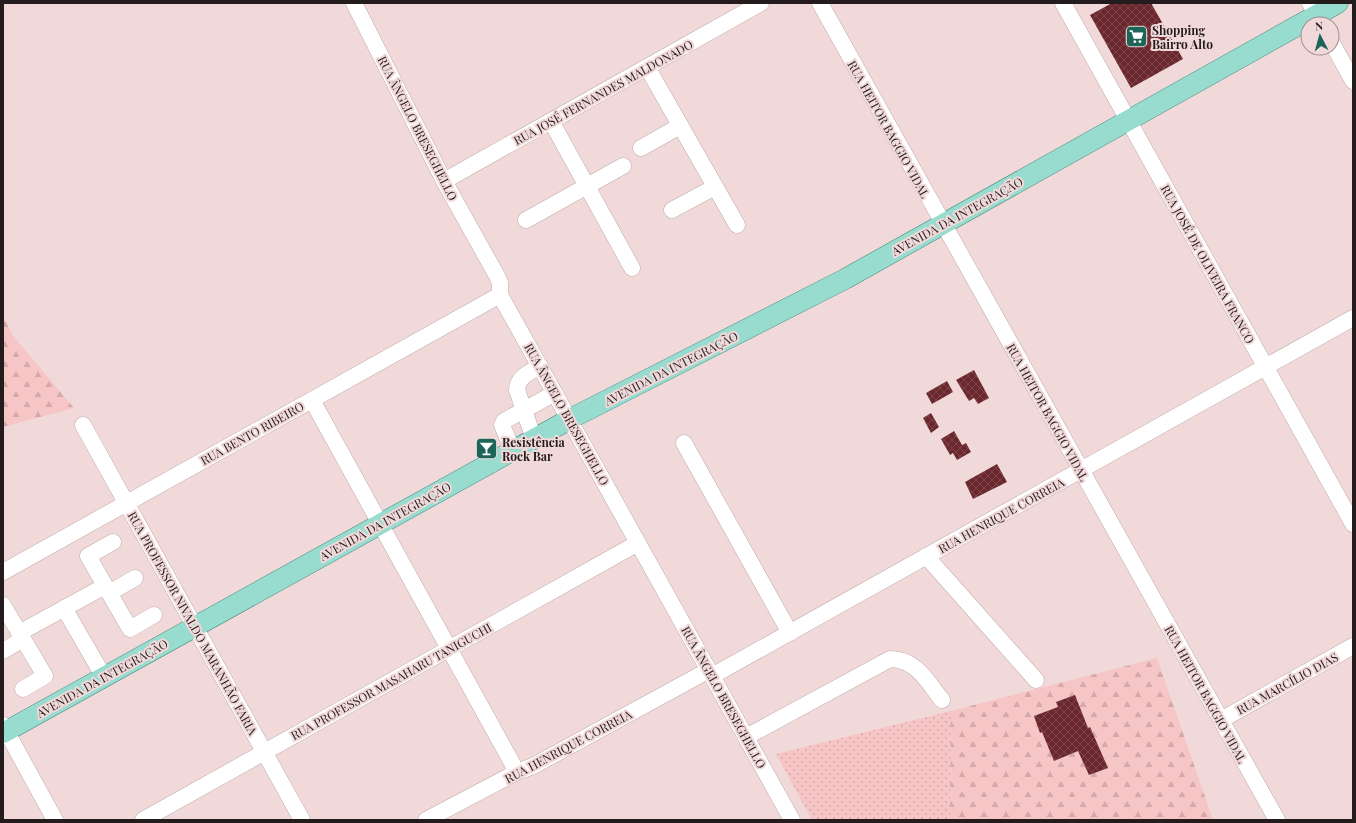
<svg xmlns="http://www.w3.org/2000/svg" width="1356" height="823" font-family="'Playfair Display',serif">
  <style>
    .grass { fill: url(#grass-dots) }
    .forest { fill: url(#forest-firs) }
    .building { fill: url(#building-cross-hatch) }
    .lines { fill: none; stroke-linecap: round; stroke-linejoin: round }
    .minor-casing { stroke: #c1abab; stroke-width: 17 }
    .major-casing { stroke: #43897c; stroke-width: 21 }
    .minor { stroke: #fff; stroke-width: 16 }
    .major { stroke: #98dbcf; stroke-width: 20 }
    .labels { text-anchor: middle; dominant-baseline: central; stroke-width: 4; stroke-linejoin: round; paint-order: stroke }
    .poi-label { font-size: 12px; font-weight: bold; fill: #241c1c; stroke: #f1d9da; text-anchor: start }
    .street-label { font-size: 12px; fill: #241c1c; stroke: #f1d9da }
  </style>
  <defs>
    <pattern id="grass-dots" width="8" height="8" patternUnits="userSpaceOnUse"><rect width="8" height="8" fill="#f6c5c6"/><path d="M2 2h.1M6 6h.1" fill="none" stroke="#d3a9aa" stroke-width="1.8" stroke-linecap="round"/></pattern>
    <pattern id="forest-firs" width="22" height="20" patternUnits="userSpaceOnUse"><rect width="22" height="20" fill="#f6c5c6"/><path d="M5 1l3.5 6h-7zM16 11l3.5 6h-7z" fill="#d3a9aa"/></pattern>
    <pattern id="building-cross-hatch" width="8" height="8" patternUnits="userSpaceOnUse"><rect width="8" height="8" fill="#6a272e"/><path d="M0 0l8 8M0 8l8-8" fill="none" stroke="#7b454a"/></pattern>
  </defs>
  <rect width="100%" height="100%" fill="#f1d9da"/>
  <path class="grass" d="M951,711L950,820H812L776,754Z"/>
  <path class="forest" d="M3,316L13,336L74,408L3,427Z
    M1157,658L1213,820H950L951,711Z"/>
  <path class="building" d="M1112,3H1151L1183,59L1131,88L1090,15Z
    M974,370L989,398L978,404L974,398L969,401L956,380Z
    M947,381L953,392L932,404L926,393Z
    M931,413L939,427L931,433L923,418Z
    M954,431L962,445L966,443L971,452L957,460L953,453L950,455L941,439Z
    M997,464L1007,482L973,499L965,482Z
    M1075,695L1088,728L1090,727L1108,768L1089,775L1078,751L1054,761L1042,732L1040,733L1034,716L1058,707L1056,702Z"/>
  <g class="lines">
    <defs>
      <path id="minor" d="M354,3L444,181L497,276L500,283V295L792,820
        M820,3L1277,820
        M1063,3L1353,524
        M1310,3L1321,24
        M1332,43L1353,81
        M647,67L737,225
        M551,121L632,268
        M641,148L680,126
        M444,181L761,3
        M672,210L715,187
        M526,220L623,166
        M312,400L517,772
        M83,425L302,820
        M534,439L517,390C517,377 530,372 540,366
        M684,443L790,633
        M513,451L502,425L504,421L555,393
        M113,542L88,556L130,629L154,615
        M926,556L1036,680
        M3,572L500,295
        M109,593L135,578
        M3,605L45,676L23,689
        M64,608L104,677
        M19,633L105,586
        M3,651L23,639
        M712,676L1353,318
        M1221,720L1353,646
        M3,725L55,820
        M746,737L890,659C916,659 927,681 942,700
        M143,820L638,543
        M426,820L517,772L533,766L709,670"/>
      <path id="major" d="M3,733L570,419L845,279L1338,3"/>
    </defs>
    <use href="#minor" class="minor-casing"/>
    <use href="#major" class="major-casing"/>
    <use href="#minor" class="minor"/>
    <use href="#major" class="major"/>
  </g>
  <defs>
    <symbol id="supermarket-square" viewBox="-11 -11 22 22"><rect x="-9" y="-9" width="18" height="18" rx="4" fill="#1e6559" stroke="#f1d9da"/><path d="M-6-5.5h2.5l.6 2H6L4.5 2H-2.5L-4.4-4H-6ZM-1.5 3.2a1.3 1.3 0 1 0 .1 0ZM3 3.2a1.3 1.3 0 1 0 .1 0Z" fill="#fff"/></symbol>
    <symbol id="bar-square" viewBox="-11 -11 22 22"><rect x="-9" y="-9" width="18" height="18" rx="4" fill="#1e6559" stroke="#f1d9da"/><path d="M-6-5H6L.8 .8V4.5H3.5V6h-7V4.5H-.8V.8Z" fill="#fff"/></symbol>
  </defs>
  <g fill-rule="evenodd">
    <use href="#supermarket-square" x="1124" y="24" width="25" height="25"/>
    <use href="#bar-square" x="474" y="436" width="25" height="25"/>
  </g>
  <g class="labels">
    <g class="poi-label">
      <text x="1152" y="30">Shopping<tspan x="1152" dy="14">Bairro Alto</tspan></text>
      <text x="502" y="442">Resistência<tspan x="502" dy="14">Rock Bar</tspan></text>
    </g>
    <g class="street-label">
      <text transform="translate(603 92) rotate(-29)">RUA JOSÉ FERNANDES MALDONADO</text>
      <text transform="translate(418 128) rotate(63)">RUA ÂNGELO BRESEGHELLO</text>
      <text transform="translate(889 129) rotate(61)">RUA HEITOR BAGGIO VIDAL</text>
      <text transform="translate(957 216) rotate(-29)">AVENIDA DA INTEGRAÇÃO</text>
      <text transform="translate(1208 264) rotate(61)">RUA JOSÉ DE OLIVEIRA FRANCO</text>
      <text transform="translate(671 368) rotate(-27)">AVENIDA DA INTEGRAÇÃO</text>
      <text transform="translate(1048 412) rotate(61)">RUA HEITOR BAGGIO VIDAL</text>
      <text transform="translate(567 414) rotate(61)">RUA ÂNGELO BRESEGHELLO</text>
      <text transform="translate(252 433) rotate(-29)">RUA BENTO RIBEIRO</text>
      <text transform="translate(1001 515) rotate(-29)">RUA HENRIQUE CORREIA</text>
      <text transform="translate(385 521) rotate(-29)">AVENIDA DA INTEGRAÇÃO</text>
      <text transform="translate(193 623) rotate(61)">RUA PROFESSOR NIVALDO MARANHÃO FARIA</text>
      <text transform="translate(102 678) rotate(-29)">AVENIDA DA INTEGRAÇÃO</text>
      <text transform="translate(391 681) rotate(-29)">RUA PROFESSOR MASAHARU TANIGUCHI</text>
      <text transform="translate(1287 683) rotate(-29)">RUA MARCÍLIO DIAS</text>
      <text transform="translate(1206 694) rotate(61)">RUA HEITOR BAGGIO VIDAL</text>
      <text transform="translate(724 697) rotate(61)">RUA ÂNGELO BRESEGHELLO</text>
      <text transform="translate(568 746) rotate(-28)">RUA HENRIQUE CORREIA</text>
    </g>
  </g>
  <rect width="1356" height="823" fill="none" stroke="#241c1c" stroke-width="8"/>
  <g transform="translate(1320 36) rotate(354)"><circle r="19" fill="#f1d9da" stroke="#9f8d8e"/>
  <path d="M0-3L7 15L0 10L-7 15Z" fill="#1e6559"/>
  <text y="-6" font-size="11" font-weight="bold" text-anchor="middle" fill="#241c1c">N</text>
  </g>
</svg>
